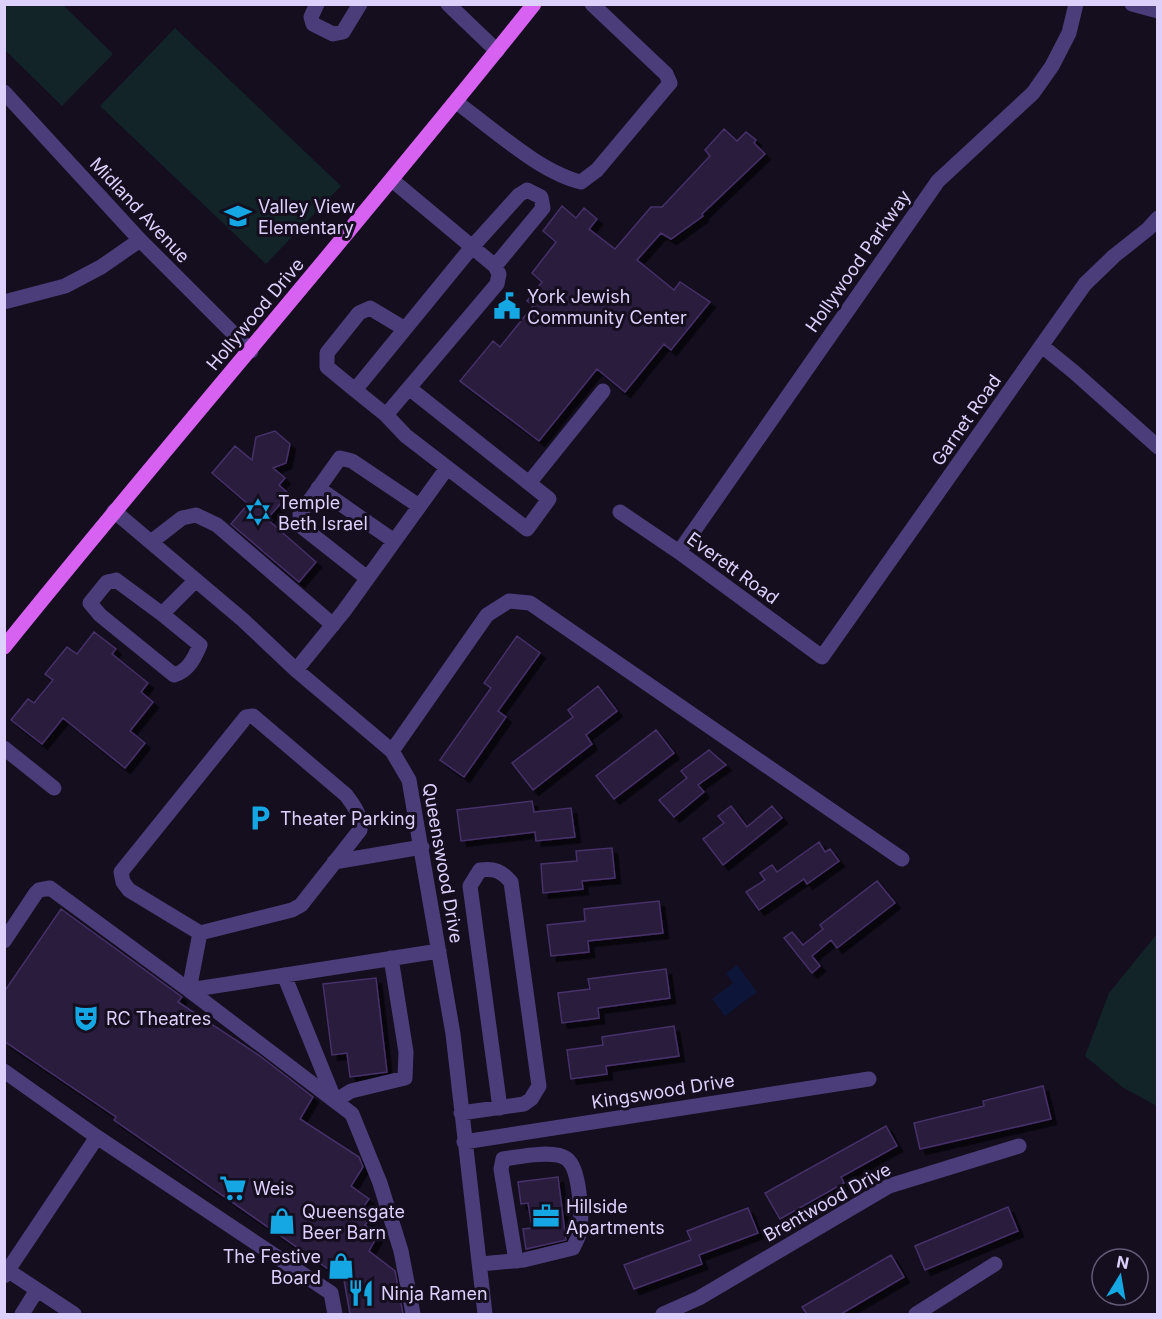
<svg xmlns="http://www.w3.org/2000/svg" width="1162" height="1319" font-family="Inter,sans-serif">
  <style>
    .green { fill: #122428 }
    .water { fill: #0d1539 }
    .building { fill: #291c3e; stroke: #463068; stroke-width: 1.5; filter: url(#shadow) }
    .lines { fill: none; stroke-linecap: round; stroke-linejoin: round }
    .minor { stroke: #4b3d79; stroke-width: 15 }
    .major { stroke: #d761f1; stroke-width: 15 }
    .labels { text-anchor: middle; dominant-baseline: central; stroke-width: 6; stroke-linejoin: round; paint-order: stroke }
    .poi-label { font-size: 18px; fill: #ddd0fb; stroke: #140e1f; text-anchor: start }
    .street-label { font-size: 18px; fill: #ddd0fb; stroke: #140e1f }
  </style>
  <defs>
    <filter id="shadow"><feDropShadow dx="5.5" dy="5.5" stdDeviation="0" flood-color="#0009"/></filter>
  </defs>
  <rect width="100%" height="100%" fill="#140e1f"/>
  <path class="green" d="M4,5H63L113,54L62,106L5,50Z
    M175,28L341,186L266,264L100,106Z
    M1157,934V1106L1122,1087L1085,1056L1109,993Z"/>
  <path class="water" d="M737,965L757,992L725,1016L712,999L733,983L726,973Z"/>
  <path class="building" d="M724,129L737,141L746,132L756,140L754,143L765,154L702,214L703,216L671,239L661,233L637,260L674,290L680,282L710,302L671,350L664,344L625,392L597,369L539,441L460,381L493,341L500,347L533,306L527,301L542,282L532,273L556,242L543,231L562,206L576,218L584,208L597,219L589,229L615,249L651,207H662L710,156L705,150Z
    M275,431L290,444L286,463L273,468L285,478L279,485L289,494L267,519L316,562L299,582L231,524L248,504L212,473L235,446L252,460L256,437Z
    M94,632L116,649L112,654L148,683L141,692L153,702L130,731L145,743L125,768L63,718L42,744L11,720L28,699L34,703L53,680L45,674L67,647L77,654Z
    M517,636L540,653L498,711L506,717L464,777L440,760L491,688L484,683Z
    M598,686L617,711L586,735L592,744L533,790L512,763L573,717L568,710Z
    M656,730L674,753L614,799L596,776Z
    M709,750L726,765L698,785L704,792L674,817L659,800L687,778L681,771Z
    M532,801L534,812L571,808L575,837L536,841L535,832L461,841L457,810Z
    M731,806L747,827L772,806L782,818L723,865L703,839L724,823L718,816Z
    M819,842L825,852L830,849L839,861L807,884L804,879L759,910L746,892L765,880L760,873L772,865L777,872Z
    M612,848L615,878L582,881L583,889L543,893L541,864L577,861L576,851Z
    M877,881L895,903L837,948L831,940L812,956L820,966L812,973L784,938L792,932L803,945L823,929L820,925Z
    M659,901L663,933L588,941L589,952L551,956L547,925L585,921L584,909Z
    M61,909L182,997L178,1002L260,1056L313,1097L300,1119L359,1157L363,1167L351,1186L369,1199L362,1209L372,1216L365,1225L378,1235L369,1251L395,1271L403,1314H350L344,1280L114,1120L116,1117L4,1041V992Z
    M666,969L670,998L598,1008L599,1018L562,1023L558,993L590,989L588,979Z
    M376,978L387,1072L350,1077L347,1053L332,1055L323,984Z
    M674,1026L679,1056L606,1066L607,1074L571,1079L567,1050L603,1045L602,1037Z
    M1043,1086L1051,1119L920,1149L914,1123L984,1106L983,1101Z
    M886,1126L897,1146L841,1177L844,1183L780,1219L765,1193Z
    M558,1177L566,1240L526,1249L523,1229L532,1228L528,1203L521,1204L518,1182Z
    M1008,1207L1018,1231L925,1270L915,1246Z
    M748,1208L758,1233L699,1255L702,1264L634,1289L624,1265L691,1240L687,1231Z
    M891,1255L904,1277L841,1314H807L802,1307Z"/>
  <g class="lines">
    <path class="minor" d="M317,4L311,17L313,24L333,34L343,32L360,4
      M448,4L497,51
      M1132,4L1158,11
      M4,92L140,240L251,351
      M456,102C491,127 539,172 581,182L597,170L670,83L666,74L592,4
      M392,180L495,266L499,274L497,284L386,415L355,390L472,247L519,195L527,190L541,197L543,208L495,266
      M4,302L65,286L101,267L140,240
      M1042,346L1074,372L1158,447
      M355,390L327,367V353L359,313L370,308L405,329
      M386,415L406,436L527,529L549,499L409,388
      M529,483L603,391
      M318,488L394,541
      M114,511L243,620L296,670L392,751L409,780L453,1034L485,1314
      M620,512L679,552L822,657L1085,284L1114,256L1148,229L1158,218
      M151,542L182,518L196,515L217,525L333,625
      M679,552L938,181L1033,93L1052,66L1069,33L1076,4
      M367,578L301,526L300,514L340,458L352,461L419,506
      M162,614L200,645C194,659 188,671 174,675L100,615L90,603L107,582L116,580L162,614L196,580
      M296,670L344,611L447,468
      M253,716L346,795C355,807 361,815 360,830L301,905L292,910L200,933L129,890L123,882L121,872L246,717Z
      M4,748L54,788
      M392,751L487,615L509,601L530,603L902,859
      M334,862L422,847
      M200,933L189,990L352,1114L380,1183L401,1251L413,1314
      M4,941L36,893L39,890L50,888L189,990L439,951
      M284,975L335,1101L351,1091L405,1078L406,1052L391,958
      M4,1071L97,1137L331,1293L335,1314
      M461,1113L524,1104L531,1099L539,1086L511,882C501,871 495,868 480,870L470,886L500,1108
      M464,1142L869,1079
      M480,1264L524,1260L573,1248C575,1243 579,1237 580,1231C582,1216 580,1169 567,1159C554,1149 518,1157 503,1159L501,1169L516,1261
      M4,1268L74,1314
      M4,1276L97,1137
      M22,1314L37,1290
      M663,1314L699,1298L889,1186L1019,1146
      M916,1314L995,1264"/>
    <path class="major" d="M4,647C178,431 361,222 534,4"/>
  </g>
  <defs>
    <symbol id="school-bare" viewBox="-9 -9 18 18"><path d="M0-5L7-2L0 1L-7-2ZM-4 1L0 2.5L4 1V4Q0 6-4 4Z" fill="#14a7e3" stroke="#140e1f" stroke-width="2.5" paint-order="stroke"/></symbol>
    <symbol id="civic-bare" viewBox="-9 -9 18 18"><path d="M-.6-6.5H3V-4.5H.6V-3L4-1V1h2V6H-6V1h2V-1L-.6-3ZM-1.2 2.5V6h2.4V2.5Z" fill="#14a7e3" stroke="#140e1f" stroke-width="2.5" paint-order="stroke"/></symbol>
    <symbol id="synagogue-bare" viewBox="-9 -9 18 18"><path d="M0-6.5L5.6 3.2H-5.6ZM0 6.5L5.6-3.2H-5.6Z" fill="#14a7e3" stroke="#140e1f" stroke-width="2.5" paint-order="stroke"/></symbol>
    <symbol id="parking-bare" viewBox="-9 -9 18 18"><path d="M-3.5-5.5H1a3.5 3.5 0 0 1 0 7H-1V5.5H-3.5ZM-1-3.4V-.6H.8a1.4 1.4 0 0 0 0-2.8Z" fill="#14a7e3" stroke="#140e1f" stroke-width="2.5" paint-order="stroke"/></symbol>
    <symbol id="theatre-bare" viewBox="-9 -9 18 18"><path d="M-5-5.5Q0-4 5-5.5V0Q5 5 0 6Q-5 5-5 0ZM-3.3-2.5H-1v1.5H-3.3ZM1-2.5H3.3v1.5H1ZM-2.8 1Q0 5.5 2.8 1Z" fill="#14a7e3" stroke="#140e1f" stroke-width="2.5" paint-order="stroke"/></symbol>
    <symbol id="supermarket-bare" viewBox="-9 -9 18 18"><path d="M-6-5.5h2.5l.6 2H6L4.5 2H-2.5L-4.4-4H-6ZM-1.5 3.2a1.3 1.3 0 1 0 .1 0ZM3 3.2a1.3 1.3 0 1 0 .1 0Z" fill="#14a7e3" stroke="#140e1f" stroke-width="2.5" paint-order="stroke"/></symbol>
    <symbol id="office-bare" viewBox="-9 -9 18 18"><path d="M-6-3h4V-5.5h4V-3h4V5H-6ZM-1-4.5V-3h2v-1.5ZM-6 0V1H6V0Z" fill="#14a7e3" stroke="#140e1f" stroke-width="2.5" paint-order="stroke"/></symbol>
    <symbol id="shop-bare" viewBox="-9 -9 18 18"><path d="M-5-2.5h2.3a2.7 3.5 0 0 1 5.4 0H5L5.5 6h-11ZM-1.5-2.5h3a1.5 2.3 0 0 0-3 0Z" fill="#14a7e3" stroke="#140e1f" stroke-width="2.5" paint-order="stroke"/></symbol>
    <symbol id="restaurant-bare" viewBox="-9 -9 18 18"><path d="M-5-6h1v4h1v-4h1v4h1v-4h1v5L-1.5 .5V6h-2V.5L-5-1ZM5-6V6H3V1.5H1.5Q1.5-4 5-6Z" fill="#14a7e3" stroke="#140e1f" stroke-width="2.5" paint-order="stroke"/></symbol>
  </defs>
  <g fill-rule="evenodd">
    <use href="#school-bare" x="219" y="197" width="38" height="38"/>
    <use href="#civic-bare" x="488" y="287" width="38" height="38"/>
    <use href="#synagogue-bare" x="239" y="493" width="38" height="38"/>
    <use href="#parking-bare" x="241" y="799" width="38" height="38"/>
    <use href="#theatre-bare" x="67" y="999" width="38" height="38"/>
    <use href="#supermarket-bare" x="214" y="1169" width="38" height="38"/>
    <use href="#office-bare" x="527" y="1197" width="38" height="38"/>
    <use href="#shop-bare" x="263" y="1202" width="38" height="38"/>
    <use href="#shop-bare" x="322" y="1247" width="38" height="38"/>
    <use href="#restaurant-bare" x="342" y="1274" width="38" height="38"/>
  </g>
  <g class="labels">
    <g class="poi-label">
      <text x="258" y="206">Valley View<tspan x="258" dy="21">Elementary</tspan></text>
      <text x="527" y="296">York Jewish<tspan x="527" dy="21">Community Center</tspan></text>
      <text x="278" y="502">Temple<tspan x="278" dy="21">Beth Israel</tspan></text>
      <text x="280" y="818">Theater Parking</text>
      <text x="106" y="1018">RC Theatres</text>
      <text x="253" y="1188">Weis</text>
      <text x="566" y="1206">Hillside<tspan x="566" dy="21">Apartments</tspan></text>
      <text x="302" y="1211">Queensgate<tspan x="302" dy="21">Beer Barn</tspan></text>
      <text x="321" y="1256" text-anchor="end">The Festive<tspan x="321" dy="21">Board</tspan></text>
      <text x="381" y="1293">Ninja Ramen</text>
    </g>
    <g class="street-label">
      <text transform="translate(140 210) rotate(47)">Midland Avenue</text>
      <text transform="translate(858 261) rotate(-55)">Hollywood Parkway</text>
      <text transform="translate(255 314) rotate(-50)">Hollywood Drive</text>
      <text transform="translate(966 420) rotate(-55)">Garnet Road</text>
      <text transform="translate(733 568) rotate(36)">Everett Road</text>
      <text transform="translate(443 863) rotate(80)">Queenswood Drive</text>
      <text transform="translate(663 1091) rotate(-9)">Kingswood Drive</text>
      <text transform="translate(827 1202) rotate(-29)">Brentwood Drive</text>
    </g>
  </g>
  <rect width="1162" height="1319" fill="none" stroke="#ddd0fb" stroke-width="12"/>
  <g transform="translate(1120 1277) rotate(11)"><circle r="28" fill="#140e1f" stroke="#645c77" stroke-width="1.5"/>
  <path d="M0-4.5L10 22L0 15L-10 22Z" fill="#14a7e3"/>
  <text y="-9" font-size="16" font-weight="bold" text-anchor="middle" fill="#ddd0fb">N</text>
  </g>
</svg>
